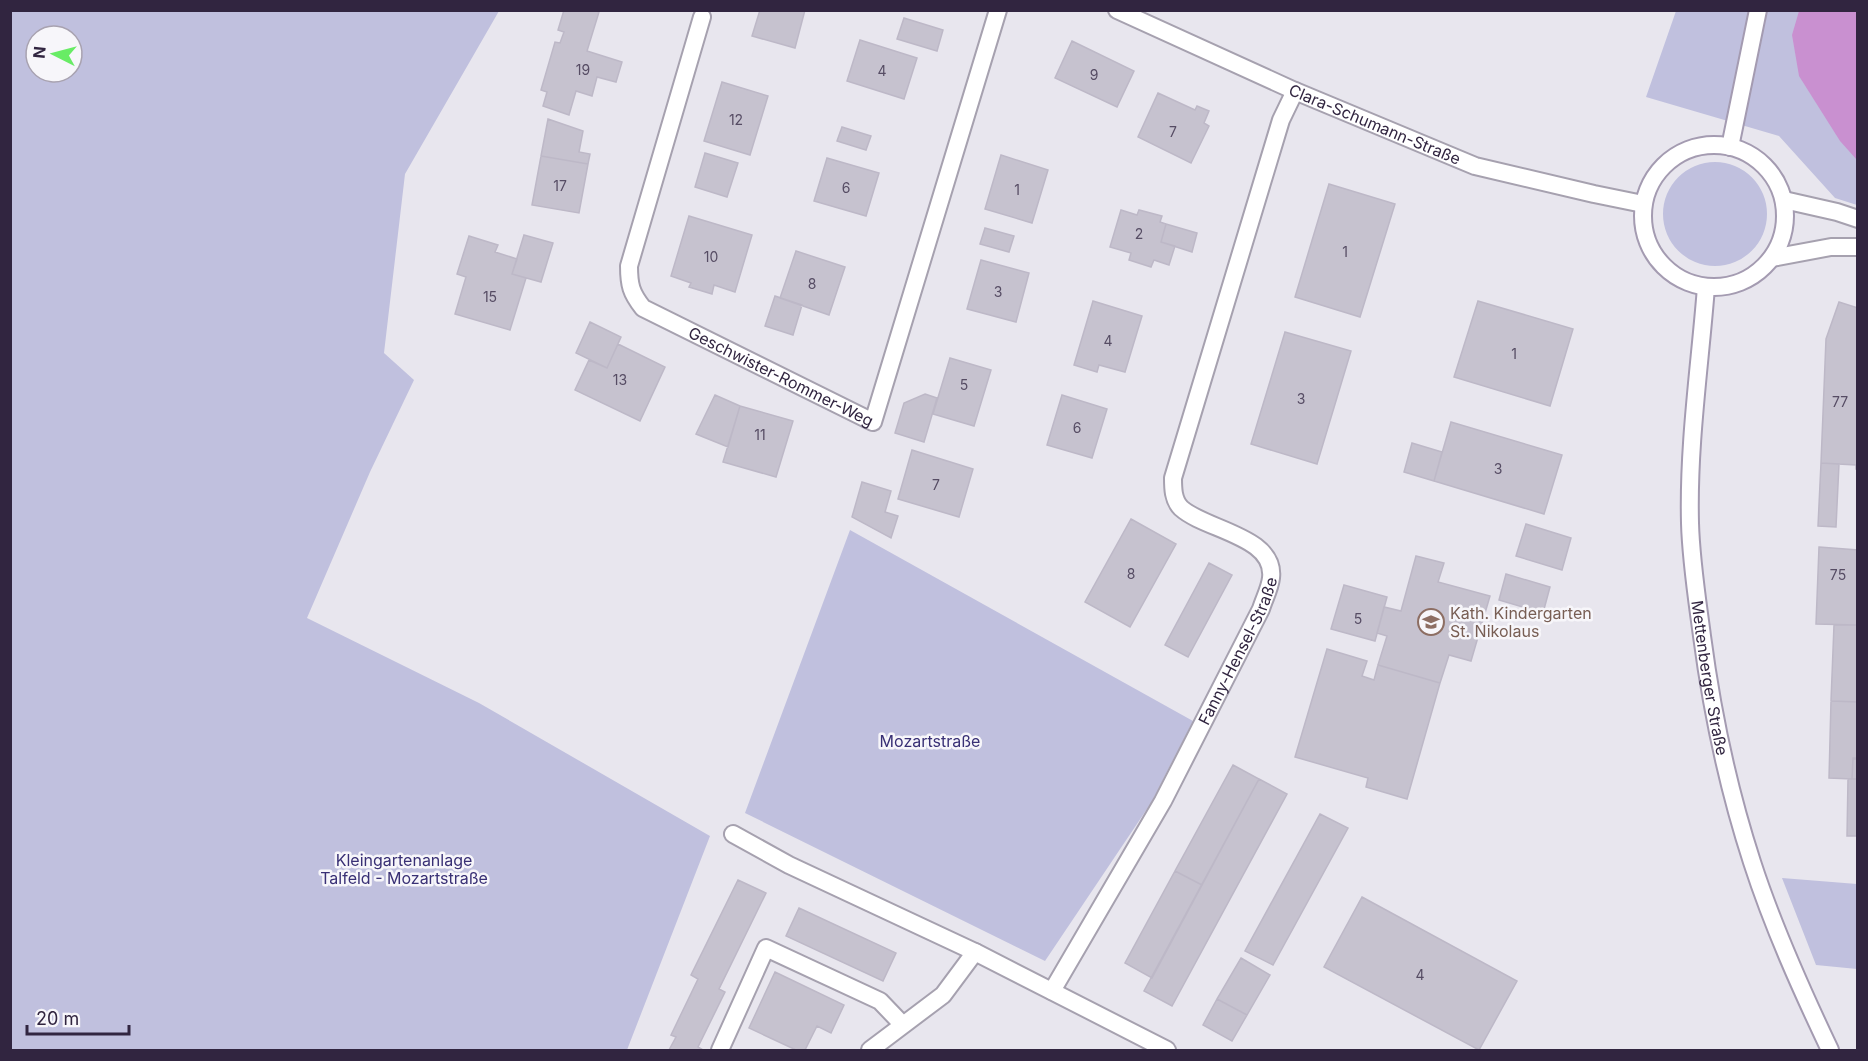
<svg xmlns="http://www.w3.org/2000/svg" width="1868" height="1061" font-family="Inter,sans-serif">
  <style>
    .green { fill: #c0c0de; fill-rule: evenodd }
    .water { fill: #c990d0 }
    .building { fill: #c6c2cf; stroke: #bdb8c7; stroke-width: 1.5 }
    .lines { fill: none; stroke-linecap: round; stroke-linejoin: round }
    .service-casing { stroke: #a6a1af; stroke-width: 20 }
    .minor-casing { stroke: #a6a1af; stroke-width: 20 }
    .secondary-casing { stroke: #a49bb1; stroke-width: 20 }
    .service { stroke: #fff; stroke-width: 16 }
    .minor { stroke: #fff; stroke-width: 16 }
    .secondary { stroke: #fff; stroke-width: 16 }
    .labels { text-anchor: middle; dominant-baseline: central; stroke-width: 5; stroke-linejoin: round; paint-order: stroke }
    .number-label { font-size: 14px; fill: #564c64 }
    .street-label { font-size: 16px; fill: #312540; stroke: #f7f6fa }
    .education-label { font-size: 16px; fill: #785e54; stroke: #f7f6fa; text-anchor: start }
    .park-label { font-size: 16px; fill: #393075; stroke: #f7f6fa }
  </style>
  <rect width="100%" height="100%" fill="#e8e6ee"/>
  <path class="green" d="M10,11H499L405,174L384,353L414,380L370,472L307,618L479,703L710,836L627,1050H11ZM36,36H72V72H36Z
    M1676,11H1857V205L1835,198L1779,136L1646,97Z
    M1663 214a52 52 0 1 1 104 0a52 52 0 1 1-104 0Z
    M850,530L1193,721L1151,803L1045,961L745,813Z
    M1782,878L1857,884V969L1816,965Z"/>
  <path class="water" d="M1799,11H1857V160L1840,141L1799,76L1792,35Z"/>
  <path class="building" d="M564,10H594L599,12L587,51L622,62L616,82L597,77L592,96L576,91L569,115L543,106L547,92L541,90L555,42L560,43L564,32L558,30Z
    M760,10H805L795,48L752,36Z
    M904,18L943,30L937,51L897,39Z
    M860,40L917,58L904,99L847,81Z
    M1072,41L1134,71L1117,107L1055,78Z
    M722,82L768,96L750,155L704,141Z
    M1158,93L1195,110L1197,106L1209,111L1204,123L1209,126L1191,163L1138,137Z
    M548,119L583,131L579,152L590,154L588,164L541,156Z
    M842,127L871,136L866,150L837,141Z
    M705,153L738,163L727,197L695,187Z
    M1001,155L1048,170L1032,223L985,209Z
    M541,156L588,164L579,213L532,205Z
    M827,158L879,173L866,216L814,201Z
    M1329,184L1395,204L1360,317L1295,297Z
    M1121,210L1137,215L1139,210L1162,216L1160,222L1166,224L1161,242L1175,246L1169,265L1154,260L1151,267L1129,260L1131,253L1110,247Z
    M689,216L752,235L735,292L714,285L712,294L689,287L691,283L671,276Z
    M1166,224L1197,233L1192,252L1161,242Z
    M985,228L1014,236L1009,252L980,244Z
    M524,235L553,243L541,282L512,274Z
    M469,236L498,245L495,252L517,259L512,274L526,278L510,330L455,314L466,277L457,274Z
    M796,251L845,267L829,315L780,298Z
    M981,260L1029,273L1016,322L967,309Z
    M775,296L802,305L793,335L765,326Z
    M1093,301L1142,316L1125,372L1099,365L1097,372L1074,365Z
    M1478,301L1573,329L1550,406L1454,377Z
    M1839,302L1858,308V469H1856V465L1821,463L1826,339Z
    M590,322L621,337L607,368L576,353Z
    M1285,332L1351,351L1317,464L1251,444Z
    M618,344L665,367L640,421L575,390L589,360L607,368Z
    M950,358L991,370L974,426L933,414Z
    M925,394L937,398L924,442L895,433L904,403Z
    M715,395L740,406L728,447L696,434Z
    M1062,395L1107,409L1092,458L1047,445Z
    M740,406L793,421L776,477L723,462Z
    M1451,422L1562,455L1544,514L1434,481Z
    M1412,443L1442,452L1434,481L1404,472Z
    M912,450L973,469L959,517L898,499Z
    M1821,463L1839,464L1836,527L1818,526Z
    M862,482L891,491L885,512L898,516L891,538L852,517Z
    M1131,519L1176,544L1130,627L1085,602Z
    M1526,524L1571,538L1562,570L1516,556Z
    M1819,547L1858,550L1857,625L1816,624Z
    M1416,556L1444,563L1438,582L1490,596L1471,661L1449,655L1440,683L1378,665L1387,636L1377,633L1384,607L1401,611Z
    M1209,563L1232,575L1188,657L1165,645Z
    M1506,574L1550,587L1543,613L1499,600Z
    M1344,585L1387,597L1375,641L1331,629Z
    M1834,625H1858V702L1831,701Z
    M1327,649L1367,661L1362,676L1374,680L1378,665L1440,683L1407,799L1366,787L1368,778L1295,757Z
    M1831,701L1858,702V759H1853L1852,779L1829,778Z
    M1853,758H1858V779H1852Z
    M1233,765L1259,779L1202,885L1175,871Z
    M1259,779L1287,794L1172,1006L1144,991Z
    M1848,779H1858V836H1847Z
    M1320,814L1348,828L1273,965L1245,951Z
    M1175,871L1202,885L1152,978L1125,963Z
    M738,880L766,893L719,989L725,992L698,1047L703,1050H669L676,1037L671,1035L698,979L691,975Z
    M1362,897L1517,981L1479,1050L1324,967Z
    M799,908L896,953L883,981L786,936Z
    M1241,958L1270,975L1247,1015L1217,999Z
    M775,972L844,1005L831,1033L817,1026L805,1050H796L749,1028Z
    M1217,999L1247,1015L1232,1041L1203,1025Z"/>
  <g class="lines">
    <defs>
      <path id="service" d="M720,1050L766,948L880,1001L902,1024"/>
      <g id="minor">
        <path id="s1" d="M1117,10L1295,91L1475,166L1594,194L1643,204"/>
        <path id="s2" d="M702,17L629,266C629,285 631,293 643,308L873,422L998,10"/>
        <path d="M1784,200L1837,212L1858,219"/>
        <path d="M1772,258L1831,247H1858"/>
        <path d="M733,834L789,865L975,952L1167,1050"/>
        <path id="s3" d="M1052,991L1163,801L1261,609C1264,599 1270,588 1271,578C1276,536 1205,530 1181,508C1173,500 1173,488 1173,478L1281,120L1295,91"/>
        <path d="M870,1050L943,995L975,952"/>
      </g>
      <g id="secondary">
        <circle cx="1714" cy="216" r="71"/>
        <path d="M1730,147L1758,10"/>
        <path id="s4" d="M1706,287C1700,365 1688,444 1690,523C1691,561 1697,598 1702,636C1712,712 1728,788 1752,862C1773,927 1801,989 1830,1050"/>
      </g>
    </defs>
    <use href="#service" class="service-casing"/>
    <use href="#minor" class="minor-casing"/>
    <use href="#secondary" class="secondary-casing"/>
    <use href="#service" class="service"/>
    <use href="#minor" class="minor"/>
    <use href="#secondary" class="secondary"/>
  </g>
  <defs>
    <symbol id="school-ring" viewBox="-11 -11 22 22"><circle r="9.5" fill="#f7f6fa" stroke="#8d6e63" stroke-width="1.5"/><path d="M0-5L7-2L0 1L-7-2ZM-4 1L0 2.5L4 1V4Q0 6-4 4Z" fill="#8d6e63"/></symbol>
  </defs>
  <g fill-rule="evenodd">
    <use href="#school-ring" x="1416" y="607" width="30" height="30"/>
  </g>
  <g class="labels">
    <g class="number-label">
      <text x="583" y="69">19</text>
      <text x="882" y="70">4</text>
      <text x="1094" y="74">9</text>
      <text x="736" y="119">12</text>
      <text x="1173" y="131">7</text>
      <text x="560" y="185">17</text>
      <text x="846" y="187">6</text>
      <text x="1017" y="189">1</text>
      <text x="1139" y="233">2</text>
      <text x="1345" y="251">1</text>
      <text x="711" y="256">10</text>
      <text x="812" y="283">8</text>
      <text x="998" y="291">3</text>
      <text x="490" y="296">15</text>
      <text x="1108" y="340">4</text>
      <text x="1514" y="353">1</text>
      <text x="620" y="379">13</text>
      <text x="964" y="384">5</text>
      <text x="1301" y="398">3</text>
      <text x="1840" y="401">77</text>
      <text x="1077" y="427">6</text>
      <text x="760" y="434">11</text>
      <text x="1498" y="468">3</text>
      <text x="936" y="484">7</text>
      <text x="1131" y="573">8</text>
      <text x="1838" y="574">75</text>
      <text x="1358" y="618">5</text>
      <text x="1420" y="974">4</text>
    </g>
    <g class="street-label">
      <text stroke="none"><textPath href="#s1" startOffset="282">Clara-Schumann-Straße</textPath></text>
      <text stroke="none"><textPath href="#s2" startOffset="459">Geschwister-Rommer-Weg</textPath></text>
      <text stroke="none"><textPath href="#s3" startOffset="388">Fanny-Hensel-Straße</textPath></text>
      <text stroke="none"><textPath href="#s4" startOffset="393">Mettenberger Straße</textPath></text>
    </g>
    <g class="education-label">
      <text x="1450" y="613">Kath. Kindergarten<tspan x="1450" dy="18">St. Nikolaus</tspan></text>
    </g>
    <g class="park-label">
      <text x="930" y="741">Mozartstraße</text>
      <text x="404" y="860">Kleingartenanlage<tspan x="404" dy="18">Talfeld - Mozartstraße</tspan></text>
    </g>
  </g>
  <rect width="1868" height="1061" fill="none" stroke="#312540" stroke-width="24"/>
  <g transform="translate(54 54) rotate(276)"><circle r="28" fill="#f7f6fa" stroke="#a8a2b0" stroke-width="1.5"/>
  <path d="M0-4.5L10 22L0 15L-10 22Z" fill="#68ec65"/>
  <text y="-9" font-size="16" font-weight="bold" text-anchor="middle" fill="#312540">N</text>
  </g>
  <path d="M27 1025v9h102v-9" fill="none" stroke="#312540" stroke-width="3"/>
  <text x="36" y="1025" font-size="18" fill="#312540" stroke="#f7f6fa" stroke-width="4.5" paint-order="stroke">20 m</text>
</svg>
